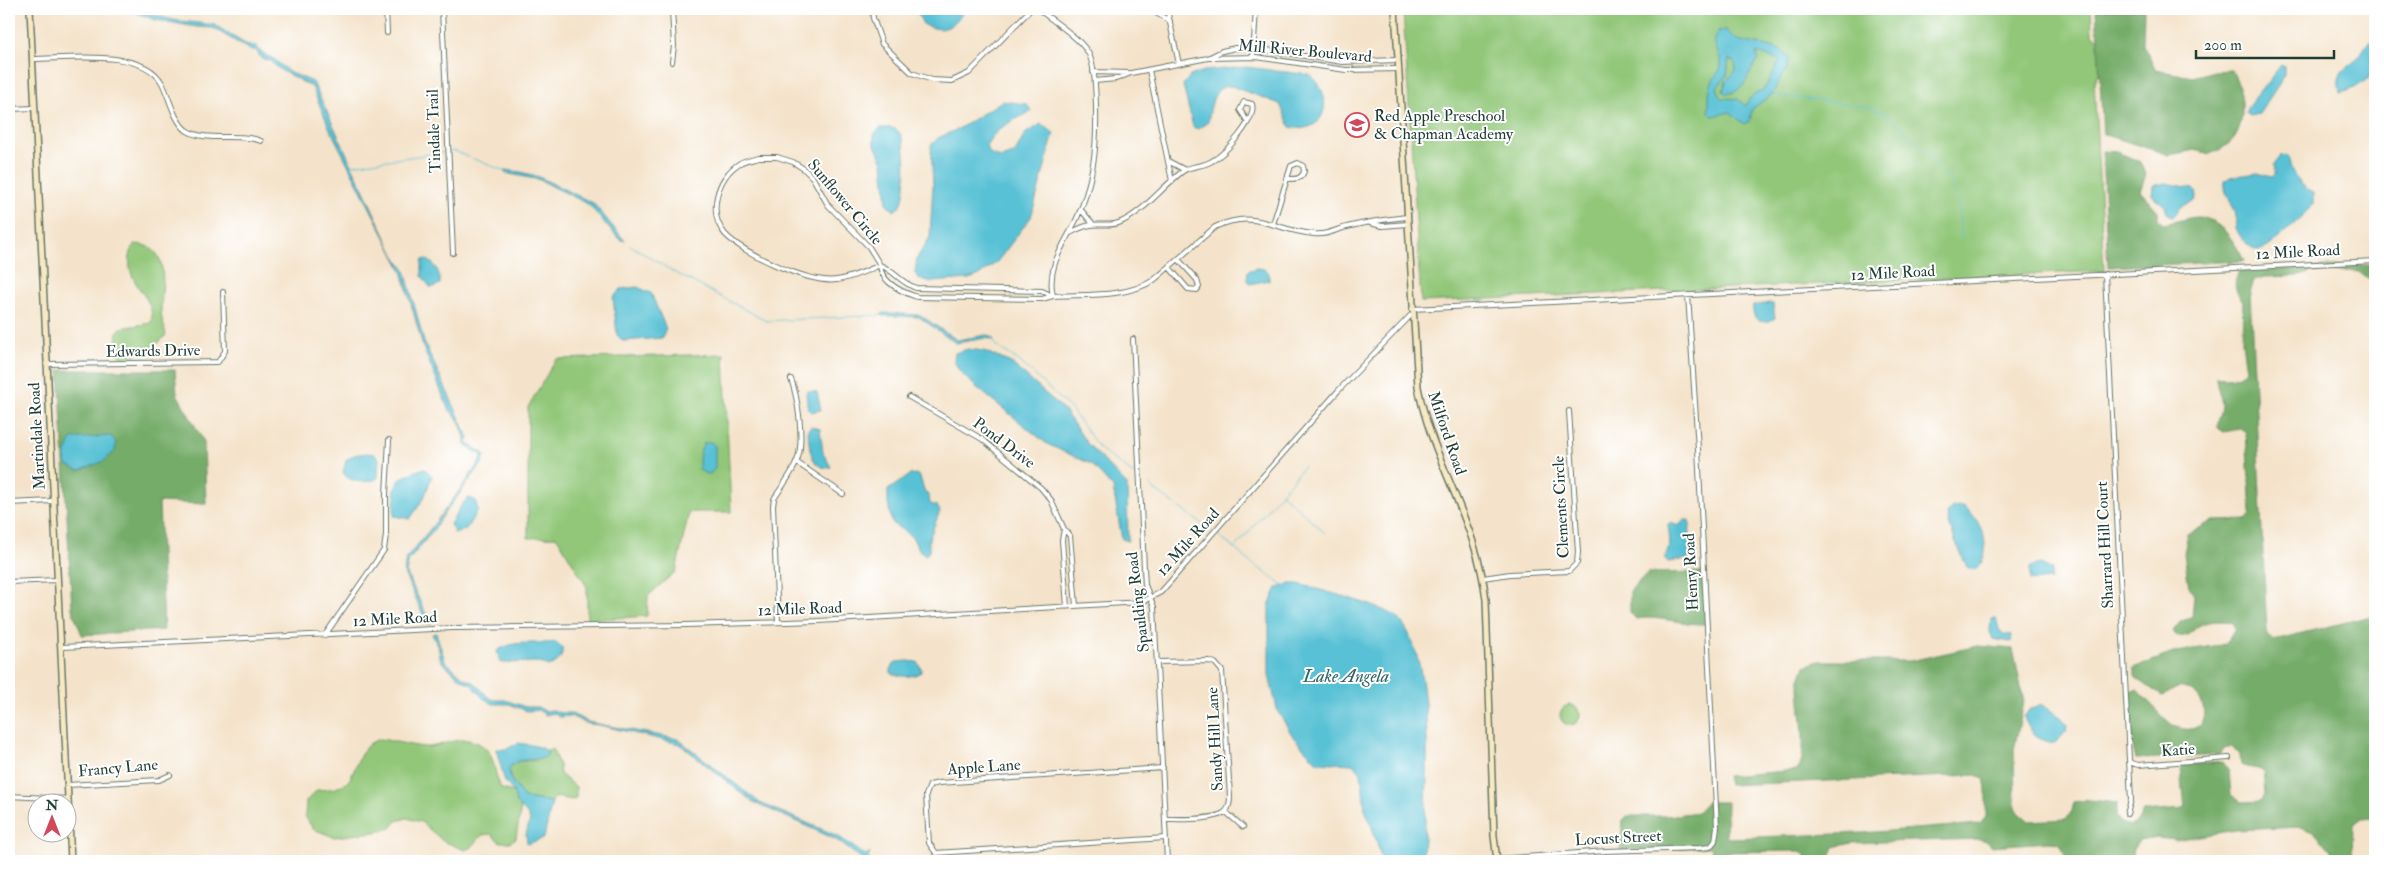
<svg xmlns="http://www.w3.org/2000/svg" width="2384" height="870" font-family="'IM FELL Double Pica',serif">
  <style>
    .green { fill: #92c779; stroke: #588256 }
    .forest { fill: #75ac69; stroke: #4a744e }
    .water { fill: #59c1d5; stroke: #3c7f84; fill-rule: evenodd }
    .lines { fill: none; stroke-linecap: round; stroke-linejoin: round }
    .stream { stroke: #59c1d5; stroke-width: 1 }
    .street-casing { stroke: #6a7768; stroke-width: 6 }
    .secondary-casing { stroke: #6a7768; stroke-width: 8 }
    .street { stroke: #fff; stroke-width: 4 }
    .secondary { stroke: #f7e9c3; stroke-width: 5 }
    .labels { text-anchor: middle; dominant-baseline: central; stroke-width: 4; stroke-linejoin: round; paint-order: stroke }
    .street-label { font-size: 16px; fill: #1f3d34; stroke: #fff }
    .poi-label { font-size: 16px; fill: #1f3d34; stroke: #fff; text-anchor: start }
    .water-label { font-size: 18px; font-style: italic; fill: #306564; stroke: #fff }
  </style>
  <rect width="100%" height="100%" fill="#fff"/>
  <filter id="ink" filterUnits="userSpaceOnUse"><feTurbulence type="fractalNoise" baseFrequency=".02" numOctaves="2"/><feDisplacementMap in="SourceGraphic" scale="10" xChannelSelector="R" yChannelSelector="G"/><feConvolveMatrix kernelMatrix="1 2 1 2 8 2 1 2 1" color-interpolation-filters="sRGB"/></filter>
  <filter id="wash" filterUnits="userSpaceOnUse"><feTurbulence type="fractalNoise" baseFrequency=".0096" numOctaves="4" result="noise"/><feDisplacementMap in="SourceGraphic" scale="20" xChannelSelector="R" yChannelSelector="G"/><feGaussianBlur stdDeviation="1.12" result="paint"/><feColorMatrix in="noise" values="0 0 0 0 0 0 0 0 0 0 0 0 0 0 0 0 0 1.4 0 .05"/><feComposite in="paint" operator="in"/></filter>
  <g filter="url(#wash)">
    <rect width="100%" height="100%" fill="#f4e3ca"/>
    <path class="green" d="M1403,9H2091L2092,35L2100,41L2102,68L2094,81L2104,271L1421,302Z
      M134,244C173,245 161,286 161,312C161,319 165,327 166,335C154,350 139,354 121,358L115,351L117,332L121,328L151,323C158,293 116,283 134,244Z
      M724,354L731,512H689L676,571L648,596L647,616L587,620V587L557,537L528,538V407L556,359Z
      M1560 715a10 10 0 1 1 20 0a10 10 0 1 1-20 0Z
      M379,739C391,740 419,748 429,747C449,744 469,731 487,750C496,760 494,778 502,789L514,792L516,803L521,807L516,838L510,842H500L491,834L482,835L472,847L465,850L443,841L421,822L407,818L397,821L391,828L382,831L334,837L313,829L305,816L306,801L317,790C361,789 347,771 366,747C369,743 375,741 379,739Z
      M552,749L559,765L560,774L576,787V798L573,800L555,797L552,802L524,798C521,792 515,787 512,781C500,755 527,763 538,760C541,759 545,755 548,753L546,750Z"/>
    <path class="forest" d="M2096,9H2144L2143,45L2156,70L2193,77L2214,71L2231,70C2243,86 2246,115 2237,133C2232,144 2220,150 2210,154L2195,150L2169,155L2103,134Z
      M2102,151L2117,152L2141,162L2146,174L2140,191L2158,211V220L2163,224C2173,223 2187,217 2198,217C2220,218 2236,243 2244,261L2108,267Z
      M2375,265V284L2359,272L2350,271L2311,272L2301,276L2264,277L2254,280L2250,293L2267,632L2269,637L2274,640L2375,615V817L2362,818L2353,825L2352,861H2340L2315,833L2301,827L2236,830L2175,840L2158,838L2139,841L2133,849L2131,861H2067L2060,843L2049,842L1991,846L1986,841L1979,839L1852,843L1834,847L1831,855V861H1806L1805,855L1800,851L1724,852L1715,857L1710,847L1620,850L1623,820L1627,816H1668L1698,812L1707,802H1727L1726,837L1730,838L1862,833L1980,824L1986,817V788L1984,778L1975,775L1729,785L1727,776L1798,770C1809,753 1799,707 1799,685C1799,679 1803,672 1805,666L1819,661H1910L1978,646L2013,649L2024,702L2014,750L2015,809L2029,821L2066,819L2072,811L2074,802L2090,800L2117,803L2116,816L2121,823L2130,826L2138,821L2143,812L2185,809L2181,768L2187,765L2223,762L2229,771L2231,795L2241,802L2261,801L2265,795L2263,771C2257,767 2248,769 2241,765L2240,755L2232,746L2224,748L2220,755L2136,759L2134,753L2130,691L2137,690C2145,697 2167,722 2173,725C2209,744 2215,695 2183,688C2173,686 2170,695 2162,696L2136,678L2133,668L2176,652L2226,644L2235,628L2232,622C2222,621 2212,620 2202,624C2191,630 2192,636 2177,637L2173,631L2181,621L2192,618L2194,595L2189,588L2184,553L2188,533L2213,521L2247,520L2251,514L2246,433L2240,429L2224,432L2218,428C2217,420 2222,413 2222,405C2221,395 2216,387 2216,377C2228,379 2238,378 2246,370L2242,342L2243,301C2234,290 2233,285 2239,271Z
      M59,370H175L177,394L204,442L206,504L159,502L164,630L82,635L72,609Z
      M1704,572L1706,624C1683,625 1659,615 1636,619L1630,612V591L1647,573Z"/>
    <path class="water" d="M126,9H135L173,20L215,25L245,44L256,46L263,54L274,59L289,72L313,82L394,255L405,270L424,342L469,438L467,443L483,453L485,456L482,464L446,511L435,528L409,560L406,572L431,624L427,623L404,573L406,558C413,553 481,464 482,457L481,453H477L465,444V437L459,421L448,408L423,347L402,271L330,129L312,87L282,71L270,61L261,58L256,50H250L213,28L197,27L156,20Z
      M915,9H967C951,26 947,35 923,24Z
      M1726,30C1730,33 1733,38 1738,40C1752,45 1781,44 1789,58L1787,69L1777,84L1773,94L1752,109L1750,121L1744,124L1730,112L1713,116L1709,113C1709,104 1708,90 1712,82C1715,75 1721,72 1721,65C1721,52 1709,43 1718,31ZM1756,53L1780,60L1765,88L1750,98L1745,106L1738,99L1721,98L1717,87L1727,76L1729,59L1735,62L1736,71L1726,81L1723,91L1727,94C1750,89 1745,74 1759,60Z
      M2375,39C2375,64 2382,72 2358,85C2351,89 2348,91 2340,92C2335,67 2348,71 2359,56C2365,49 2365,43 2375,39Z
      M2281,65L2285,67V75L2259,114L2250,116L2246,113L2247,108Z
      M1246,67L1310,75C1334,93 1329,136 1290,127L1280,104L1231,86C1212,85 1211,108 1208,122L1198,129L1193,127L1183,85L1190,76L1204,71Z
      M1002,101L1026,104L1032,111C1014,121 994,127 986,147L991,154L1001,158L1015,153L1025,134L1041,124L1054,133L1031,217L997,262L980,275L969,279L932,282L918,278L915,273L917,258L930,237L933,185L931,145L938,138L960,128Z
      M880,128C886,128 894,126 899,132C908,142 907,190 902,203C900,207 897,209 894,211L887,204L883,162L874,143V134Z
      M2286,155L2289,157C2289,172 2301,187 2313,192V205C2303,215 2272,248 2260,250C2251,251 2238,236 2236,227C2235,223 2236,220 2236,216C2234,202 2223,196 2225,181L2230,177L2258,173L2272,177L2275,174L2273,165L2280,156Z
      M505,170L521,172L539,177L593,203L625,241L619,239L588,204L540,180L505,173Z
      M2165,183L2192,188L2197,193L2195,200L2181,207L2173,217L2167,213L2165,206L2152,195L2153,186Z
      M425,259C435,262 441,274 440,284L431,288L422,276V261Z
      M1256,268L1264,269L1269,273V280L1250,284L1247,280L1248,271Z
      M637,287L651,293L666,329L662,338L623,341L617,335L613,297L621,289Z
      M1769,303L1773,304L1775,318C1764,326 1751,321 1753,306Z
      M883,313L920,315L957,340L986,335L991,336L994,340L986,338L956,343L919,317L884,316L881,315Z
      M968,349L984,351L1011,363L1063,409L1087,443L1127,485L1128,541L1122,539L1113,488L1091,464L1047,444L975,386L960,372L954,361L955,353Z
      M808,391L817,392L821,410L811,412L808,409L806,394Z
      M811,426L820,429L823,453L831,467C809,472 809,442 808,429Z
      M111,436L116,443L115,451L104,461L79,471L65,464L66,452L72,439Z
      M711,442L715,446V468L710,474L704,473L699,469C699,459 699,451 704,443Z
      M366,453L375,454L379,458L378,478C367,484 350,483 343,473L346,460L354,455Z
      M424,468L432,476L424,498L410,519L394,516C395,481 391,481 424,468Z
      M916,474L920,477L925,493L929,495L930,504L937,506L940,511L929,539V552L926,555L920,551L912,537L892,523L888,504V490L910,475Z
      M469,498L475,500L478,510L466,529L455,534L450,524C456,516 461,502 469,498Z
      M1962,506C1981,516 1996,554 1975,570L1967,567C1959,549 1951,534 1947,514L1952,507Z
      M1685,520H1689L1690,525L1688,559L1668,562L1665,559L1670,542L1668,524L1671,523L1678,526Z
      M2041,564L2052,570L2051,580C2043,578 2038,582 2030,580V567Z
      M1288,584H1298C1317,589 1387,607 1398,618C1437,658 1427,798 1423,852L1410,861H1382L1374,833L1365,809L1361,772L1352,764L1317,762L1294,738L1278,712L1269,676V605L1277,588Z
      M1996,618L1999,629L2003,634L2012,635L2011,642L1993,639L1990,632L1991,619Z
      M436,633L445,661L464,678L475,683L488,697L494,700H505L526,707H538L545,711L553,710L560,713H570L588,722L678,739L760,803L838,836L865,855L870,853L868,858L870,861H865L835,839L753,802L680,744L599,725L588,724L570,716L559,717L554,713L546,715L538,710L527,711L509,704H493L483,698L472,685L461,679L441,661L438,646L432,634Z
      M556,642L562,647C563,658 559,663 548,666L538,662L504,663L500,662L497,651C513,639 537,645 556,642Z
      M908,661L917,662L921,668V672C912,678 901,677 891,673V669L896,662Z
      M2042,705L2061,717L2067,725L2066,732L2055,743C2039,741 2029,732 2024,717L2029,710Z
      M518,743C528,745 542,745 548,753L546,757C533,762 500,755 512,781C515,787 521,792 524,798L552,802L544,838L527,844L526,834L530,820L527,814L516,803L514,792L505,782L496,749H507Z"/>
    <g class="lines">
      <path class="stream" d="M1772,95L1871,107L1887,115L1900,126L1949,178C1960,196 1959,218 1962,239
        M351,165L454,151L504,171
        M630,245L672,271L767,321L881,315
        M994,341L996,346L1018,360L1070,408L1100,449L1135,475
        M1149,484L1153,489L1209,529
        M1281,493L1325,533
        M1217,534L1254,565L1285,586
        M1235,548L1304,466"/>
    </g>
  </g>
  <g filter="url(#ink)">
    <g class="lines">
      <defs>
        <path id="street" d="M386,9L387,33
          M442,9L453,253
          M872,9L873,18L882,44L912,73L932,80L952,81L969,73L1031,9
          M1038,9C1053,21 1077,36 1087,51C1099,67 1097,143 1093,164C1090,183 1085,201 1077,218C1065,244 1046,266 1053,296
          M1149,9L1170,21
          M1167,9L1179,64
          M1253,57L1256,9
          M1208,58L1256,57L1346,70L1399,69
          M33,59C67,59 144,48 162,83C169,96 174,121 186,130C205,143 239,132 261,141
          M672,62L674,46L672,9
          M1149,70L1172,181
          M1093,72L1129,73
          M1095,81L1116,79L1131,73L1208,58L1222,51L1235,48L1261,49L1342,62L1398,60
          M9,109L35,108
          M758,157H777L793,162L804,169L813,178L828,205L869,247L880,265C866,271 852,278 837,280C810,284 743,254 725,234C707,213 717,177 740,163C745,160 752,159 758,157Z
          M1168,161L1185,170
          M1081,210L1093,224
          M1370,223L1382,226L1408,224
          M1273,224L1291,166L1298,163L1303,166L1304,171C1302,179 1296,179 1289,179
          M1070,233C1076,230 1083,226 1091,225C1101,223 1111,227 1121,222C1145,211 1162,187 1183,171C1192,165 1203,167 1212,161C1225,154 1257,119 1252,104L1244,102L1240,110L1248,122
          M1169,267L1188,289L1197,290L1199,287L1197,280L1178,259
          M2105,274L2131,800L2127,814
          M1053,296L1042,291L916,288C899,282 895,271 880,265C881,283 902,292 917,297L1042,299L1053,296C1086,294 1126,298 1154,280L1215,227C1258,208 1273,231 1314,234C1327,236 1336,229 1347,227C1367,222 1387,219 1407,217
          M1412,309L2375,261
          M1133,339L1144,568L1145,585L1154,607L1167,861
          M46,364L218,362L225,351L223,292
          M909,397L982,439L1041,488L1051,500L1064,529L1070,536L1076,606
          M796,462L843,494
          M9,503L53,501
          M1064,529L1062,540L1067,607
          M1483,578L1510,574L1569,571L1577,563L1578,552L1569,411
          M9,582L58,580
          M778,622L773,506L774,499C782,486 794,472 798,458C804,438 798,398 791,379
          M325,635L384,550L386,535V494L389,440
          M62,647L453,628L686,625L818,621L1142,602L1161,592L1338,391L1412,314
          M1157,662L1209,661L1215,663L1222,671L1230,796C1230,801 1230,807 1226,811C1217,821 1179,819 1165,819
          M2129,762L2138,765L2229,758
          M1163,768L939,783L930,785L926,795L929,843L936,853L1165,838
          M67,785L159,780L170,775
          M9,796L68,799
          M1226,812L1243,827
          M1497,859L1606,851L1700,848L1710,847L1715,841L1717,827L1698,449L1688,295"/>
        <path id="secondary" d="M30,9L71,861
          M1395,9L1418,387C1432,461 1478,524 1486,600L1494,836L1497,861"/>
      </defs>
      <use href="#street" class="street-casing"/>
      <use href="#secondary" class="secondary-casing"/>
      <use href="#street" class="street"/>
      <use href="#secondary" class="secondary"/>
    </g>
  </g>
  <defs>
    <symbol id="school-ring" viewBox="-11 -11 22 22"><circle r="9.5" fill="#fff" stroke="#d1495b" stroke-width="1.5"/><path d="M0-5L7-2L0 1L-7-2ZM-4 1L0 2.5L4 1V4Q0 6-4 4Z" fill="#d1495b"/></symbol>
  </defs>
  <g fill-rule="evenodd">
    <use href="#school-ring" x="1343" y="111" width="28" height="28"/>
  </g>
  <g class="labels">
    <g class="street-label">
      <text transform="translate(1305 51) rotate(5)">Mill River Boulevard</text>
      <text transform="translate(434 131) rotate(-92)">Tindale Trail</text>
      <text transform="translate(845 202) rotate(50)">Sunflower Circle</text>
      <text transform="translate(2298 252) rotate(-3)">12 Mile Road</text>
      <text transform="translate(1893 273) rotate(-3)">12 Mile Road</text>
      <text transform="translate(153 351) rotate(-1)">Edwards Drive</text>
      <text transform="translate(1447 433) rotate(71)">Milford Road</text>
      <text transform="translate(37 436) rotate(-93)">Martindale Road</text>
      <text transform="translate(1004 443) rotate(37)">Pond Drive</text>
      <text transform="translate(1561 507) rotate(-93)">Clements Circle</text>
      <text transform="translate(1188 542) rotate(-48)">12 Mile Road</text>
      <text transform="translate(2105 545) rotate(-93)">Sharrard Hill Court</text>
      <text transform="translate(1691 572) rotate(-93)">Henry Road</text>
      <text transform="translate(1138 602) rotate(-97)">Spaulding Road</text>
      <text transform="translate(800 609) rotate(-2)">12 Mile Road</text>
      <text transform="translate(395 619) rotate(-3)">12 Mile Road</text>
      <text transform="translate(1215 739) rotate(-93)">Sandy Hill Lane</text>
      <text transform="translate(2178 750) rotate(-4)">Katie</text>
      <text transform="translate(984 767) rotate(-4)">Apple Lane</text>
      <text transform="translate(118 768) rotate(-5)">Francy Lane</text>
      <text transform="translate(1618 838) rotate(-3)">Locust Street</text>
    </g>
    <g class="poi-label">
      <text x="1374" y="116">Red Apple Preschool<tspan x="1374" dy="18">&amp; Chapman Academy</tspan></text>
    </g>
    <g class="water-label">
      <text x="1346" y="676">Lake Angela</text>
    </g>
  </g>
  <rect width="2384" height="870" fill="none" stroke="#fff" stroke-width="30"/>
  <g transform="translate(52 818)"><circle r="24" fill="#ffffff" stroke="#a5b1ae"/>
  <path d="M0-4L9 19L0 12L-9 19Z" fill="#d1495b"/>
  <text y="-8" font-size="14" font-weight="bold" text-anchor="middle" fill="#1f3d34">N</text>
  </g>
  <path d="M2196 50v8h138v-8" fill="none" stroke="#1f3d34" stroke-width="2.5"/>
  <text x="2204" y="50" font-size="15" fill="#1f3d34" stroke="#ffffff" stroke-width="4" paint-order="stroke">200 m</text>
</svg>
